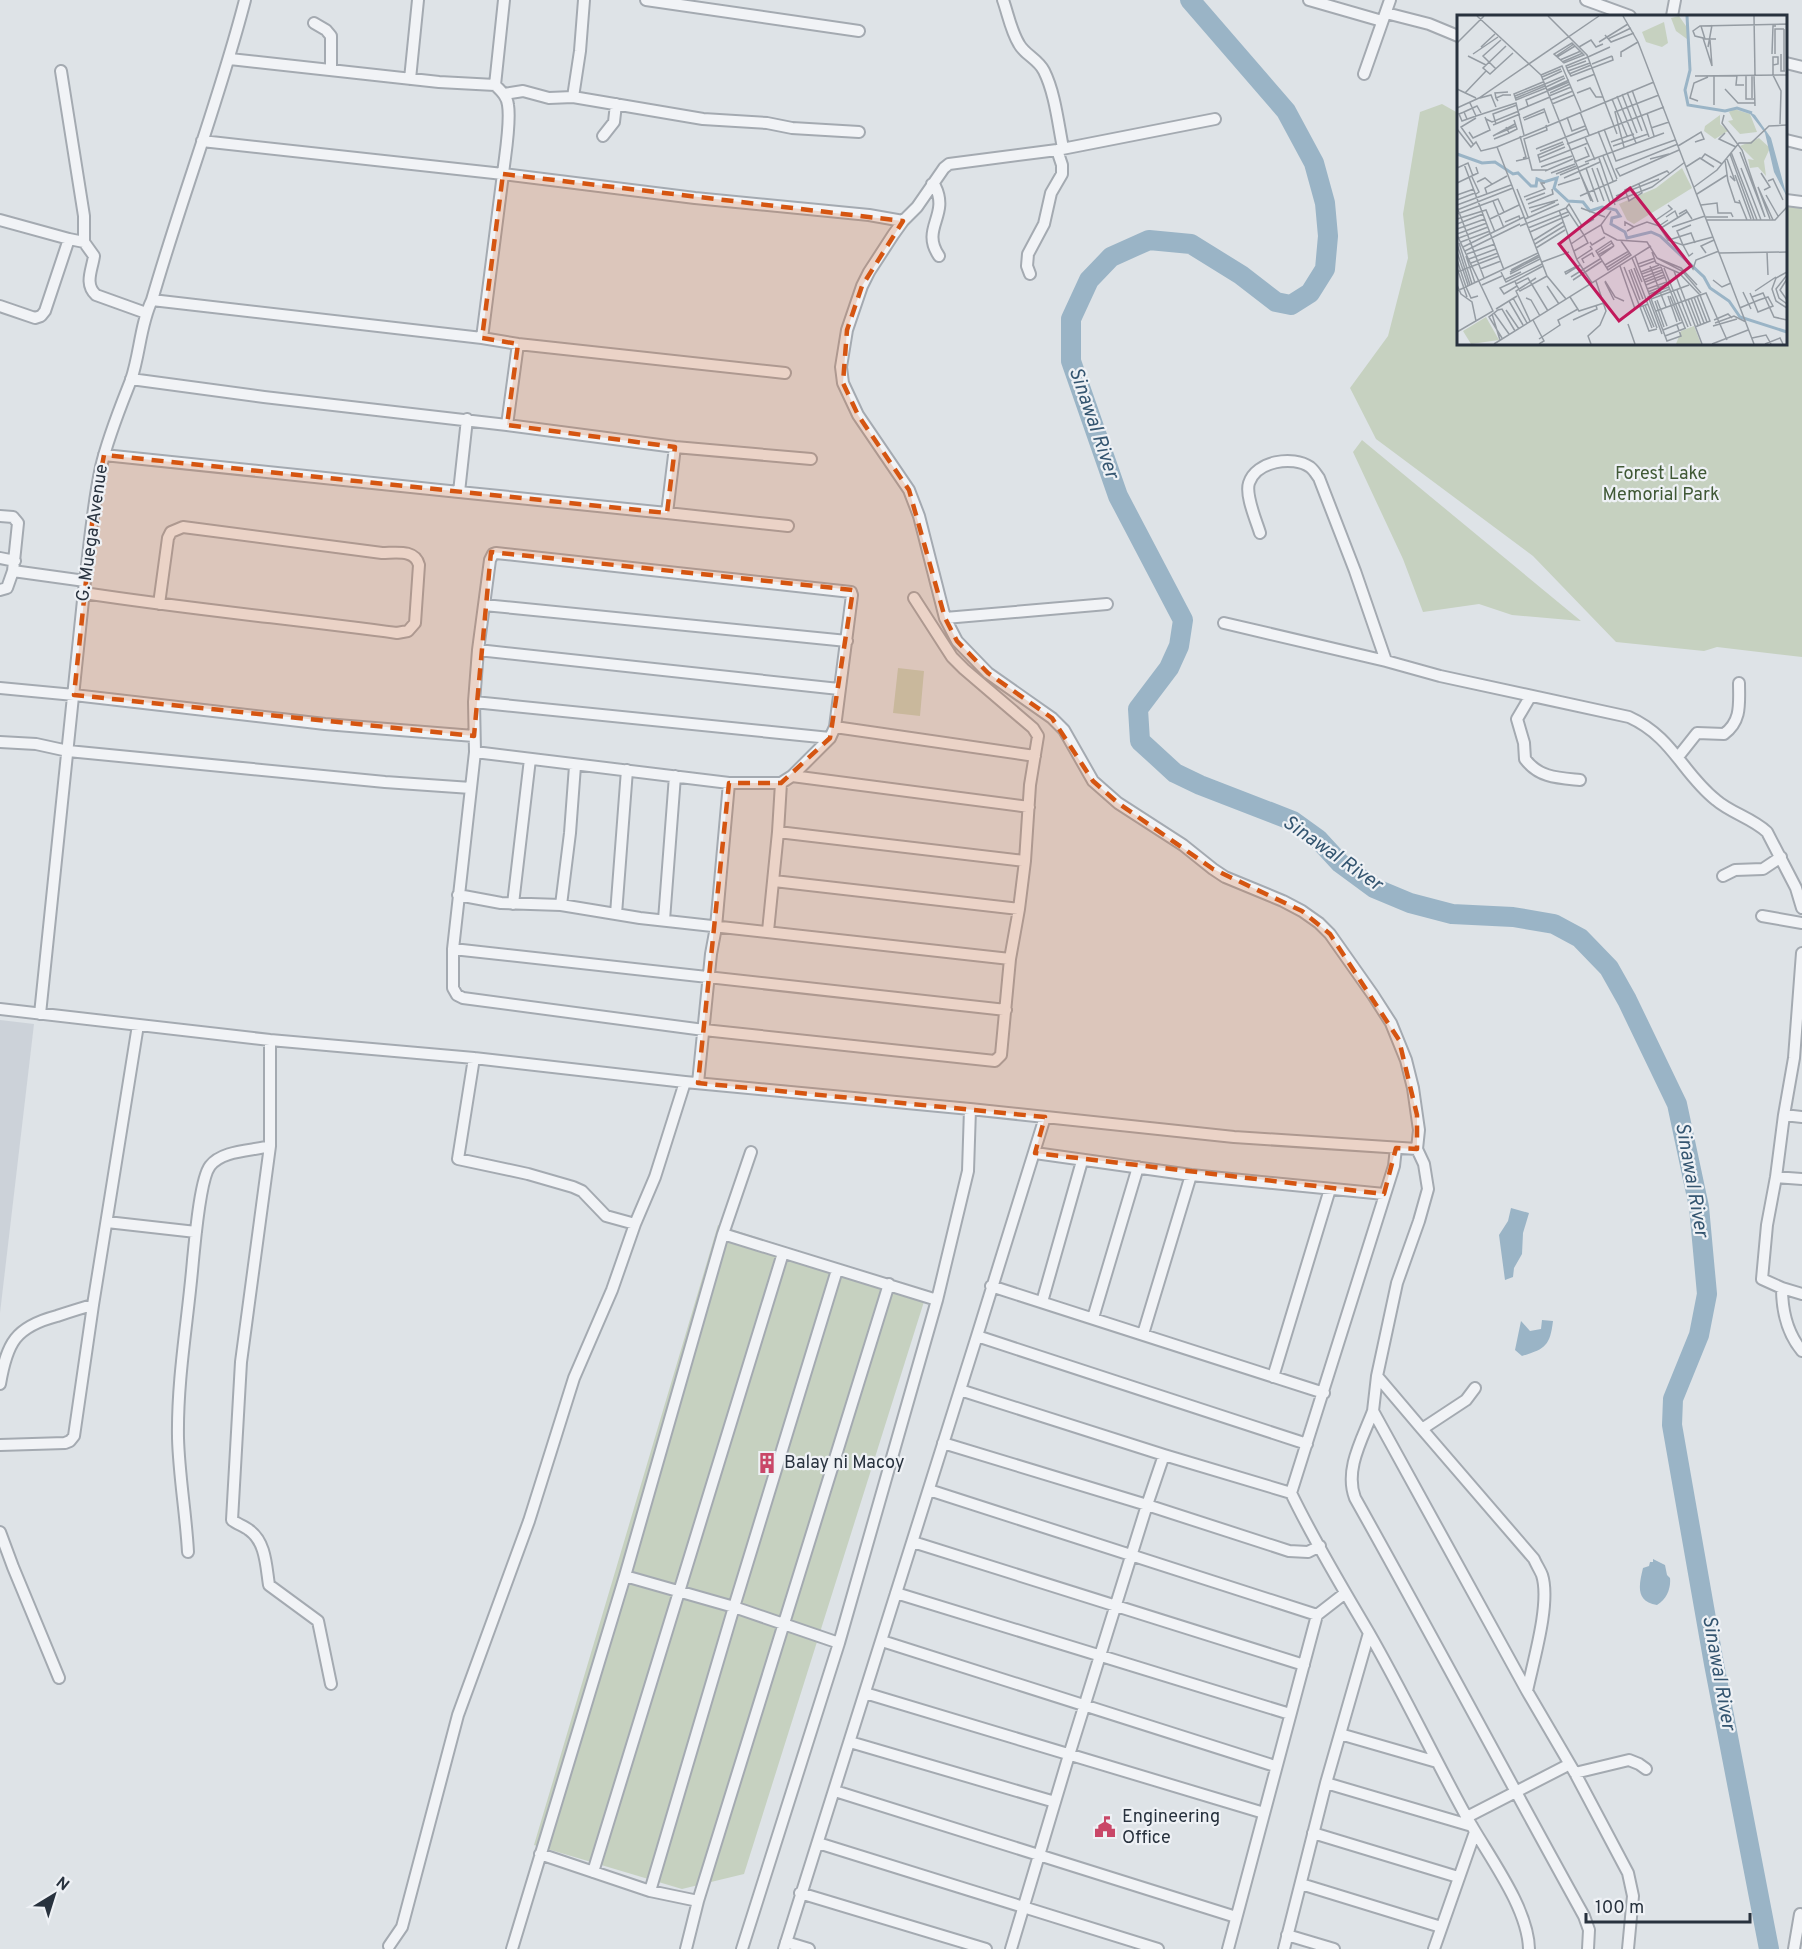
<svg xmlns="http://www.w3.org/2000/svg" width="1802" height="1949" font-family="Overpass,sans-serif">
  <style>
    .built { fill: #ccd2d9 }
    .green { fill: #c6d1c0 }
    .water { fill: #9ab4c6 }
    .lines { fill: none; stroke-linecap: round; stroke-linejoin: round }
    .river { stroke: #9ab4c6; stroke-width: 20 }
    .minor-casing { stroke: #a4aab1; stroke-width: 14 }
    .minor { stroke: #f1f3f6; stroke-width: 10 }
    .marked { fill: #d55511; fill-opacity: 0.2; stroke: #d55511; stroke-width: 4.5; stroke-dasharray: 12 8; stroke-linejoin: round }
    .labels { text-anchor: middle; dominant-baseline: central; stroke-width: 4.5; stroke-linejoin: round; paint-order: stroke }
    .park-label { font-size: 18px; fill: #405936; stroke: #eef1f5 }
    .street-label { font-size: 18px; fill: #28323e; stroke: #eef1f5 }
    .poi-label { font-size: 18px; fill: #28323e; stroke: #eef1f5; text-anchor: start }
    .water-label { font-size: 20px; font-style: italic; fill: #345570; stroke: #eef1f5 }
    .inset-river { fill: none; stroke: #9ab4c6; stroke-width: 3 }
    .inset-road { fill: none; stroke: #959ca3; stroke-width: 1.5 }
    .view { fill: #c2185b; fill-opacity: 0.15; stroke: #c2185b; stroke-width: 3 }
    .inset-edge { fill: none; stroke: #28323e; stroke-width: 3 }
  </style>
  <rect width="100%" height="100%" fill="#dee3e7"/>
  <path class="built" d="M0,1020L34,1024L0,1313Z"/>
  <path class="green" d="M1442,104L1458,113V344H1786V206L1802,208V657L1717,647L1704,651L1616,642L1533,556L1376,439L1350,388L1388,336L1408,258L1403,214L1420,112Z
    M1362,440L1581,621L1512,615L1479,604L1423,612L1403,559L1353,452Z
    M898,668L924,671L920,716L893,713Z
    M718,1225L927,1292L744,1874L682,1889L534,1845Z"/>
  <path class="water" d="M1511,1208L1529,1213L1523,1233L1522,1254L1514,1268L1513,1277L1505,1280L1499,1235L1508,1221Z
    M1542,1320L1553,1321C1550,1346 1545,1349 1522,1356L1515,1350L1521,1321L1530,1331L1541,1329Z
    M1653,1559L1665,1565L1667,1575L1670,1578C1671,1588 1667,1599 1657,1605C1635,1601 1639,1585 1643,1568L1649,1566L1650,1562H1653Z"/>
  <g class="lines">
    <path class="river" d="M1190,0L1286,111L1314,163L1325,203L1328,236L1325,269L1310,293L1291,305L1276,302L1241,275L1191,244L1149,240L1111,257L1089,280L1071,319V361L1118,496L1183,620L1179,646L1169,668L1138,709L1140,741L1175,773L1200,785L1293,821L1318,839L1340,863L1374,888L1410,903L1452,914L1513,917L1554,924L1580,938L1609,968L1627,1000L1677,1104L1699,1207L1707,1294L1699,1335L1673,1399L1672,1425L1714,1664L1769,1949"/>
    <defs>
      <path id="minor" d="M646,0L859,31
        M1003,0C1008,14 1011,31 1019,44C1025,55 1038,59 1044,71C1055,93 1058,123 1063,148
        M1309,0L1382,21
        M1586,0L1630,16
        M1386,13L1429,24L1458,36
        M1672,16L1675,0
        M314,23L326,30L331,36V69
        M1786,63L1802,67
        M61,71L84,216V242
        M1364,74L1390,0
        M410,79L418,0
        M495,85L504,0
        M504,94L523,91L549,98L573,97L580,51L584,0
        M573,97L703,119L767,123L792,128L859,132
        M1215,119L1057,150L949,164L944,168L917,207L903,221L893,235L869,272L862,286L847,330L841,367L843,383L858,415L909,490L919,516L945,618L957,641L988,673L1052,718L1064,730L1093,781L1118,803L1183,845L1213,869L1225,877L1283,901L1302,911L1319,923L1330,934L1373,995L1391,1023L1406,1060L1413,1088L1419,1130L1417,1149L1424,1164L1428,1189L1419,1221L1397,1283L1377,1376L1373,1411L1527,1691L1575,1773L1628,1873L1633,1896L1628,1949
        M603,136L614,122L616,104
        M1786,140L1802,144
        M202,141L503,174C505,155 511,123 508,105C507,96 501,91 495,85L439,82L230,59
        M932,184L935,186C950,216 920,228 939,256
        M1786,200L1802,202
        M0,220L69,239
        M1030,274L1027,266L1028,254L1044,224L1051,193L1062,174V165L1057,150
        M152,300L482,338L503,174L695,198L869,215L903,221
        M0,306L35,318L41,316L45,311L69,239L84,242L94,256C92,270 84,284 96,295L146,313
        M482,338L518,344L785,373
        M518,344L507,425L675,447L811,459
        M131,379L264,397L507,425
        M104,455L459,492L467,419
        M459,492L667,513L675,447
        M667,513L788,526
        M0,516L13,517L18,523L13,571
        M0,558L15,561
        M0,590L7,588L13,571L85,581
        M84,593C188,609 293,619 397,633L408,631L415,623L419,565C415,549 396,553 382,553L183,527L171,532L168,538L159,604
        M484,605L847,641
        M945,618L1107,604
        M1224,623L1386,661L1355,571L1319,478C1316,474 1314,470 1310,467C1293,455 1256,461 1249,483C1245,495 1256,520 1260,533
        M478,650L839,689
        M1386,661L1440,676L1629,717C1673,737 1682,773 1716,800C1731,813 1752,818 1767,832L1796,888L1802,908
        M0,688L74,695L325,724L474,736
        M1530,697L1517,719L1524,743L1525,759C1539,778 1559,778 1580,780
        M474,702L830,738L835,727L852,595L851,592L496,553L493,554L490,560L478,650L474,702L475,752L453,949V988L457,995L463,998L704,1030L995,1061L1001,1055L1010,959L1019,909L1025,861L1030,785L1038,736L1033,728L964,669L952,657L914,598
        M835,727L1035,756
        M830,738L792,776L1029,807
        M0,742L36,744L68,751L385,782L471,788
        M475,752L729,783H781L792,776
        M1678,757L1697,733L1724,734C1742,721 1739,703 1739,683
        M778,832L1025,861
        M1723,876L1735,870L1763,869L1781,857
        M774,881L1019,909
        M458,895L501,903L561,905L640,918L1010,959
        M513,904L530,759
        M561,905L570,833L575,766
        M616,914L627,770
        M1762,916L1802,923
        M664,920L675,776
        M768,931L778,832L781,783
        M453,949L1006,1010
        M1802,953L1794,1058L1784,1115L1776,1177L1767,1225L1762,1279L1782,1288L1802,1294
        M0,1009L270,1040L474,1058L685,1082L970,1109L1234,1137L1417,1149
        M40,1014L85,581C90,543 93,504 101,467C108,437 120,408 131,380C140,354 140,325 152,300C181,199 219,101 245,0
        M474,1058L458,1159L528,1174L573,1187L582,1191L606,1216L635,1224
        M698,1083L711,954L716,927L729,783
        M1784,1115L1802,1117
        M1045,1117L977,1336L1307,1444
        M270,1146L241,1362L232,1520C237,1524 244,1526 249,1530C266,1542 266,1566 269,1585L318,1621L331,1684
        M1396,1148L1394,1166L1291,1493C1314,1541 1342,1587 1369,1633C1403,1692 1432,1754 1465,1814C1486,1853 1528,1906 1529,1949
        M1035,1153L1191,1175L1384,1194
        M1776,1177L1802,1179
        M107,1222L196,1232
        M723,1234L937,1300
        M991,1286L1324,1393
        M1782,1288C1782,1311 1787,1333 1802,1351
        M1042,1302L1082,1161
        M1093,1318L1138,1167
        M1143,1334L1191,1175
        M1377,1376L1422,1429L1466,1400L1475,1388
        M1273,1377L1330,1189
        M0,1384C7,1343 15,1327 57,1316C69,1312 81,1308 93,1305L138,1025
        M960,1390L1164,1455L1291,1493
        M1373,1411C1363,1438 1344,1469 1355,1498C1433,1637 1507,1777 1584,1916L1589,1930L1588,1949
        M1422,1429L1534,1559C1536,1564 1540,1570 1542,1575C1551,1603 1533,1662 1527,1691
        M943,1443L1147,1505L1289,1551L1308,1552L1320,1546
        M0,1445L65,1443L70,1441L74,1436L93,1305
        M929,1490L1317,1615L1344,1594
        M0,1532L13,1567L59,1678
        M913,1542L1304,1665
        M188,1552C186,1514 179,1476 178,1438C177,1378 188,1320 193,1260C195,1241 200,1179 210,1166C222,1150 252,1151 270,1146V1040
        M625,1576L734,1607L839,1643
        M896,1593L1290,1714
        M882,1641L1275,1766
        M865,1693L1264,1813
        M1340,1734L1437,1762
        M850,1742L1055,1802
        M1575,1773L1629,1760L1639,1764L1646,1769
        M1326,1783L1472,1826
        M835,1791L1236,1917
        M1467,1817L1568,1765
        M1313,1833L1458,1877
        M818,1843L1158,1949
        M540,1854L650,1891L698,1901
        M593,1872L783,1253
        M1301,1884L1441,1927
        M650,1891L734,1607L837,1270
        M800,1893L986,1949
        M1287,1935L1334,1949
        M786,1942L809,1949
        M389,1946L402,1927L458,1715L529,1521L574,1378L612,1290L635,1224L655,1177L685,1082
        M512,1949L625,1576L723,1234L751,1152
        M686,1949L698,1901L889,1284
        M742,1949L839,1643L937,1300L968,1171L970,1109
        M784,1949L977,1336
        M1011,1949L1069,1755L1147,1505L1164,1455
        M1228,1949L1317,1615
        M1284,1949L1326,1783L1369,1633
        M1434,1949L1475,1832
        M1794,1949L1800,1914"/>
    </defs>
    <use href="#minor" class="minor-casing"/>
    <use href="#minor" class="minor"/>
  </g>
  <path class="marked" d="M503,174L903,221L862,286L847,330L843,383L858,415L909,490L945,618L957,641L988,673L1052,718L1093,781L1118,803L1213,869L1302,911L1330,934L1399,1040L1417,1115V1149L1396,1148L1384,1194L1035,1153L1045,1117L698,1083L729,783H781L830,738L853,590L491,552L474,736L74,695L93,514L104,455L667,513L675,447L507,425L518,344L482,338Z"/>
  <defs>
    <symbol id="building-bare" viewBox="-9 -9 18 18"><path d="M-4-6H4V6H1V3H-1V6H-4ZM-2.5-4.3h1.7v1.8h-1.7ZM.8-4.3h1.7v1.8H.8ZM-2.5-1h1.7V.8h-1.7ZM.8-1h1.7V.8H.8Z" fill="#c94768" stroke="#eef1f5" stroke-width="2.5" paint-order="stroke"/></symbol>
    <symbol id="civic-bare" viewBox="-9 -9 18 18"><path d="M-.6-6.5H3V-4.5H.6V-3L4-1V1h2V6H-6V1h2V-1L-.6-3ZM-1.2 2.5V6h2.4V2.5Z" fill="#c94768" stroke="#eef1f5" stroke-width="2.5" paint-order="stroke"/></symbol>
  </defs>
  <g fill-rule="evenodd">
    <use href="#building-bare" x="752" y="1448" width="30" height="30"/>
    <use href="#civic-bare" x="1090" y="1812" width="30" height="30"/>
  </g>
  <g class="labels">
    <g class="park-label">
      <text x="1661" y="474">Forest Lake<tspan x="1661" dy="21">Memorial Park</tspan></text>
    </g>
    <g class="street-label">
      <text transform="translate(93 533) rotate(-82)">G. Muega Avenue</text>
    </g>
    <g class="poi-label">
      <text x="784" y="1463">Balay ni Macoy</text>
      <text x="1122" y="1817">Engineering<tspan x="1122" dy="21">Office</tspan></text>
    </g>
    <g class="water-label">
      <text transform="translate(1093 423) rotate(71)">Sinawal River</text>
      <text transform="translate(1332 854) rotate(35)">Sinawal River</text>
      <text transform="translate(1691 1180) rotate(80)">Sinawal River</text>
      <text transform="translate(1718 1673) rotate(80)">Sinawal River</text>
    </g>
  </g>
  <g transform="translate(1457 15)">
    <rect width="330" height="330" fill="#dee3e7"/>
    <path d="M222,1L231,14L230,24L219,16L214,3ZM207,7L211,28L205,32L189,27L185,17ZM277,94L293,99L300,117L283,119L271,106L276,105L272,97ZM263,100V109L271,116L258,124L247,116L248,111ZM302,123L313,133L307,146L309,161L301,152L293,153L291,144L297,145L283,131ZM225,153L235,173L177,209L170,205L162,189L199,173ZM29,302L42,325L14,329L6,316ZM237,311L244,329H219L224,316Z" fill="#c6d1c0"/>
    <path d="M291,96L298,100L314,123L330,182L317,157L308,118Z" fill="#9ab4c6"/>
    <path class="inset-river" d="M230,1L233,55L228,75L231,90L268,96L280,93L295,98M0,139L25,148L38,147L56,159L61,158L74,171H79L80,164L87,167L100,163L97,173L111,186L126,187L133,196L145,192L159,195L163,201L155,203L154,209L168,217L170,223L194,217L203,221L247,262L253,273L272,286L283,302L330,317"/>
    <path class="inset-road" d="M20,1L84,60M91,1L130,40L160,119M166,1L181,27L297,329M297,1L298,60M244,11L248,24H259M148,20L154,27L177,18M151,24L174,13M253,25L255,51M142,27L171,9M0,28L27,1M115,28L127,40L107,48L97,39ZM49,31L26,53L33,59L56,38M24,32L38,19M122,32L134,25L139,32L146,29M251,32L255,10M16,39L41,22M315,39L316,11H319M318,39V14H327M324,39V56H328M11,41L29,50M99,41L117,29M100,42L118,31M131,42L153,32M164,42V37L181,27M103,45L124,36M105,47L126,38M135,49L155,41M316,50L321,49V42H316V60L324,76L323,109M255,51L246,23L238,21L236,16L243,11L330,9V60M110,53L129,46M135,53L156,45L155,41M39,54L26,41L44,25M111,56L109,51L131,42M111,56L114,61L135,53M111,56L133,48M327,56V14M112,59L134,50M84,60L134,186M84,60L105,51L124,96M280,60L279,70H287M289,60V84H297M297,60L298,91M238,61L330,60M85,62L104,54M86,65L105,56M120,66L138,59M86,67L57,79L59,85L89,73M88,69L107,61M89,72L108,63M0,74L19,83M268,74L281,88H298M90,75L112,65M175,75L192,122M170,77L185,116M8,78L29,56M93,78L113,69M120,78L133,73L139,82H146M165,79L180,118M58,81L88,69M92,81L114,72M160,81L179,128M23,83L34,80L39,92M39,83L38,78L51,77M59,83L88,71M295,83V60M155,84L170,121M94,85L116,76M41,86L39,83L46,80H54M241,86L233,83L237,68L251,62M95,89L117,80M257,90V61M71,91L69,85L112,67M0,93L22,83L142,1M62,95L93,82M7,97L2,99L5,106L19,101L13,88M123,97L132,120M190,98L197,121M267,100L265,108L285,135L308,202L283,137M19,101L59,88L67,120M110,102L115,116L128,111M66,103L87,94L92,108M10,104L7,97L20,91L24,98M29,104L35,107L62,96M67,105L87,97M39,109L36,99L60,90M36,110L63,99M194,113L212,107M0,114L14,132L19,127L24,136L40,132M147,114L159,146L218,125M141,116L160,164M12,117L16,123L33,115L28,102M52,118L60,114L57,105M268,118L262,124L279,132M40,119L59,111M36,121L58,109M63,121L69,142L66,143M128,122L138,145M37,124L52,118L49,112M154,127L177,119M16,129L4,112L19,103M107,129L81,140L83,147L131,128M110,129L207,92M221,129L159,154L163,161L222,135M156,131L191,119M221,131L244,117L247,124L238,127M167,132L158,97L202,80M79,134L129,114M83,136L106,127M274,137L300,205M273,139L297,205M146,141L156,166M72,143L75,155H90M82,143L108,132M142,143L158,190M193,144L212,139M244,144L248,139L265,149M270,144L278,166L273,161M268,145L271,166L278,187L283,188M59,146L72,143L67,124L90,115L89,110M117,147L132,141L128,132M128,147L207,118M7,149L47,255M84,152L115,141M229,152L243,143L257,152M0,153L11,148L16,161M129,153L141,187M135,153L147,186M140,153L153,188L157,187M284,153L304,205M88,156L116,144M94,158L118,149M123,158L136,187M304,158L313,172L307,175M99,159L119,151M103,160L132,148M278,160L294,204M15,162L22,177L19,179M107,163L143,147M311,166L316,164L326,185M20,167L28,163L35,169M0,168L21,158L19,152M182,169L185,178L172,186L168,175L210,156L212,158M101,170L123,163M237,172L260,155L282,128H294L312,111L330,110M301,172L316,205M301,172L313,204M60,174L71,202M30,179L28,173L50,161M240,179L270,160M0,180L17,174M309,180L321,201M123,181L160,165M159,181L202,164M67,182L88,174L84,168H88M0,185L18,178M69,185L88,178M282,185L290,205M36,186L47,213M157,187L195,172L228,147M71,189L96,179L95,174M0,190L54,170M244,190L260,188L261,198H274L276,202M0,192L27,263M72,193L101,185M109,193L112,189L125,211L137,204M124,193L148,202M0,195L56,173M102,195L120,245L135,268M74,197L98,187M0,199L41,184L47,197M222,199L229,195L235,204M209,202L218,196L221,203M249,202H271M0,204L29,195L38,217M33,204L62,190M68,204L102,189M199,205L215,194L211,190M250,205H318L330,192M48,207L62,201L63,204M0,209L26,199M144,210L147,218L160,225L190,227L200,243L224,253L240,270M234,210L220,216L226,230L256,222M63,211L109,193L127,220L114,229M168,211V207L177,212L170,216M202,211L211,225L226,230L232,241L236,238M177,212L190,207L202,211L211,205M215,212L248,201M71,213L111,197M204,213L230,197M0,214L28,204M73,217L112,200M0,219L30,208M0,220L36,296L0,317M2,223L31,212M77,225L106,207M212,225L234,218L238,228M4,227L33,216M133,227L135,230L148,222M2,228L15,269M0,229L13,270M78,229L107,211M157,231L154,226L139,236L151,255L174,240L164,226M6,232L67,202M79,233L108,215M8,236L63,209M117,236L131,228L127,220L144,210L154,196M0,237L11,270M195,237L199,248L222,258L243,280M310,237L311,260M140,238L155,228M249,238L244,231L257,225M262,238L330,237M10,239L38,229M141,240L157,231M9,241L18,268M178,241L182,252L198,246M142,242L157,231M175,243L185,267M200,243L225,256L244,278M12,244L39,234M120,244L135,234L133,231M0,245L9,272M85,247L112,237M14,248L41,238M127,248L125,244L135,238L137,242M181,249L198,243M233,249L236,254L239,245L262,236M148,250L172,236M86,251L58,266L59,269L63,276L90,261M120,251L108,257L109,259L123,250M163,251L178,294M193,251L209,292M167,252L183,292L191,289M182,252L210,326L224,321L220,310M204,252L228,313M0,253L10,282M149,253L173,238M177,253L200,313M207,253L231,312M23,254L44,246M174,254L186,284M54,255L82,240M172,255L183,285M217,256L245,329M0,257L42,241M44,257L49,267L85,249M53,257L82,242M184,257L202,250M330,257L319,263L315,274L319,286L330,293M53,259L83,244M185,259L204,252M330,260L319,274L322,283L330,289M114,262L143,244M186,262L205,255M330,264L323,275L330,285M47,265L64,257M116,265L145,246M187,265L206,257M256,265L265,272L274,268M58,266L43,273L47,279L60,271M148,266L158,282L167,286M148,267L157,285M188,267L207,260M59,269L71,263L91,296M0,270L4,279L15,287L19,306M25,270L45,261M189,270L208,262M90,271L102,289M9,272L14,283L21,281M190,274L210,267M220,275L234,311M0,276L81,238M298,276L319,262M191,277L211,269M286,277L294,294M192,279L212,272M191,281L205,319M211,281L220,307M213,281L223,306M240,281L250,307M113,282L122,296L147,288M193,282L213,274M237,282L247,308M295,282L306,278L317,302L330,305M56,283L70,308M69,283L74,285L83,301M234,283L244,310M109,284L90,261L40,132L197,67M194,284L232,270M231,284L241,310M200,285L210,311M52,286L66,310M198,286L207,312M188,290L197,312M186,291L195,313M183,292L192,316L200,314M283,293L285,292L297,287L302,285L311,282L316,291L301,297L297,287L293,278M39,294L60,281M49,295L62,314M199,296L249,278L270,325M37,298L52,319M35,299L43,325M76,305L87,326L82,329M116,305L140,294L139,290M257,305L271,299L275,303M73,306L59,276L79,263M258,308L277,301L289,307M171,309L178,329M256,311L280,304M238,312L253,306L243,280M206,315L226,307M208,321L229,313M45,323L32,302L41,295L45,294L58,316M295,323L309,320L314,329M82,324L103,310L101,305L121,294M37,329L194,231M134,329L131,321L143,310L149,296L139,266M255,329L291,315M308,329L323,323L326,329"/>
    <path class="view" d="M173,173L234,251L162,306L102,229Z"/>
    <rect width="330" height="330" class="inset-edge"/>
  </g>
  <g transform="translate(54 1895) rotate(38)" stroke="#eef1f5" stroke-width="4.5" paint-order="stroke">
  <path d="M0-4.5L10 22L0 15L-10 22Z" fill="#28323e"/>
  <text y="-9" font-size="16" font-weight="bold" text-anchor="middle" fill="#28323e">N</text>
  </g>
  <path d="M1586 1913v9h164v-9" fill="none" stroke="#28323e" stroke-width="3"/>
  <text x="1595" y="1913" font-size="18" fill="#28323e" stroke="#eef1f5" stroke-width="4.5" paint-order="stroke">100 m</text>
</svg>
